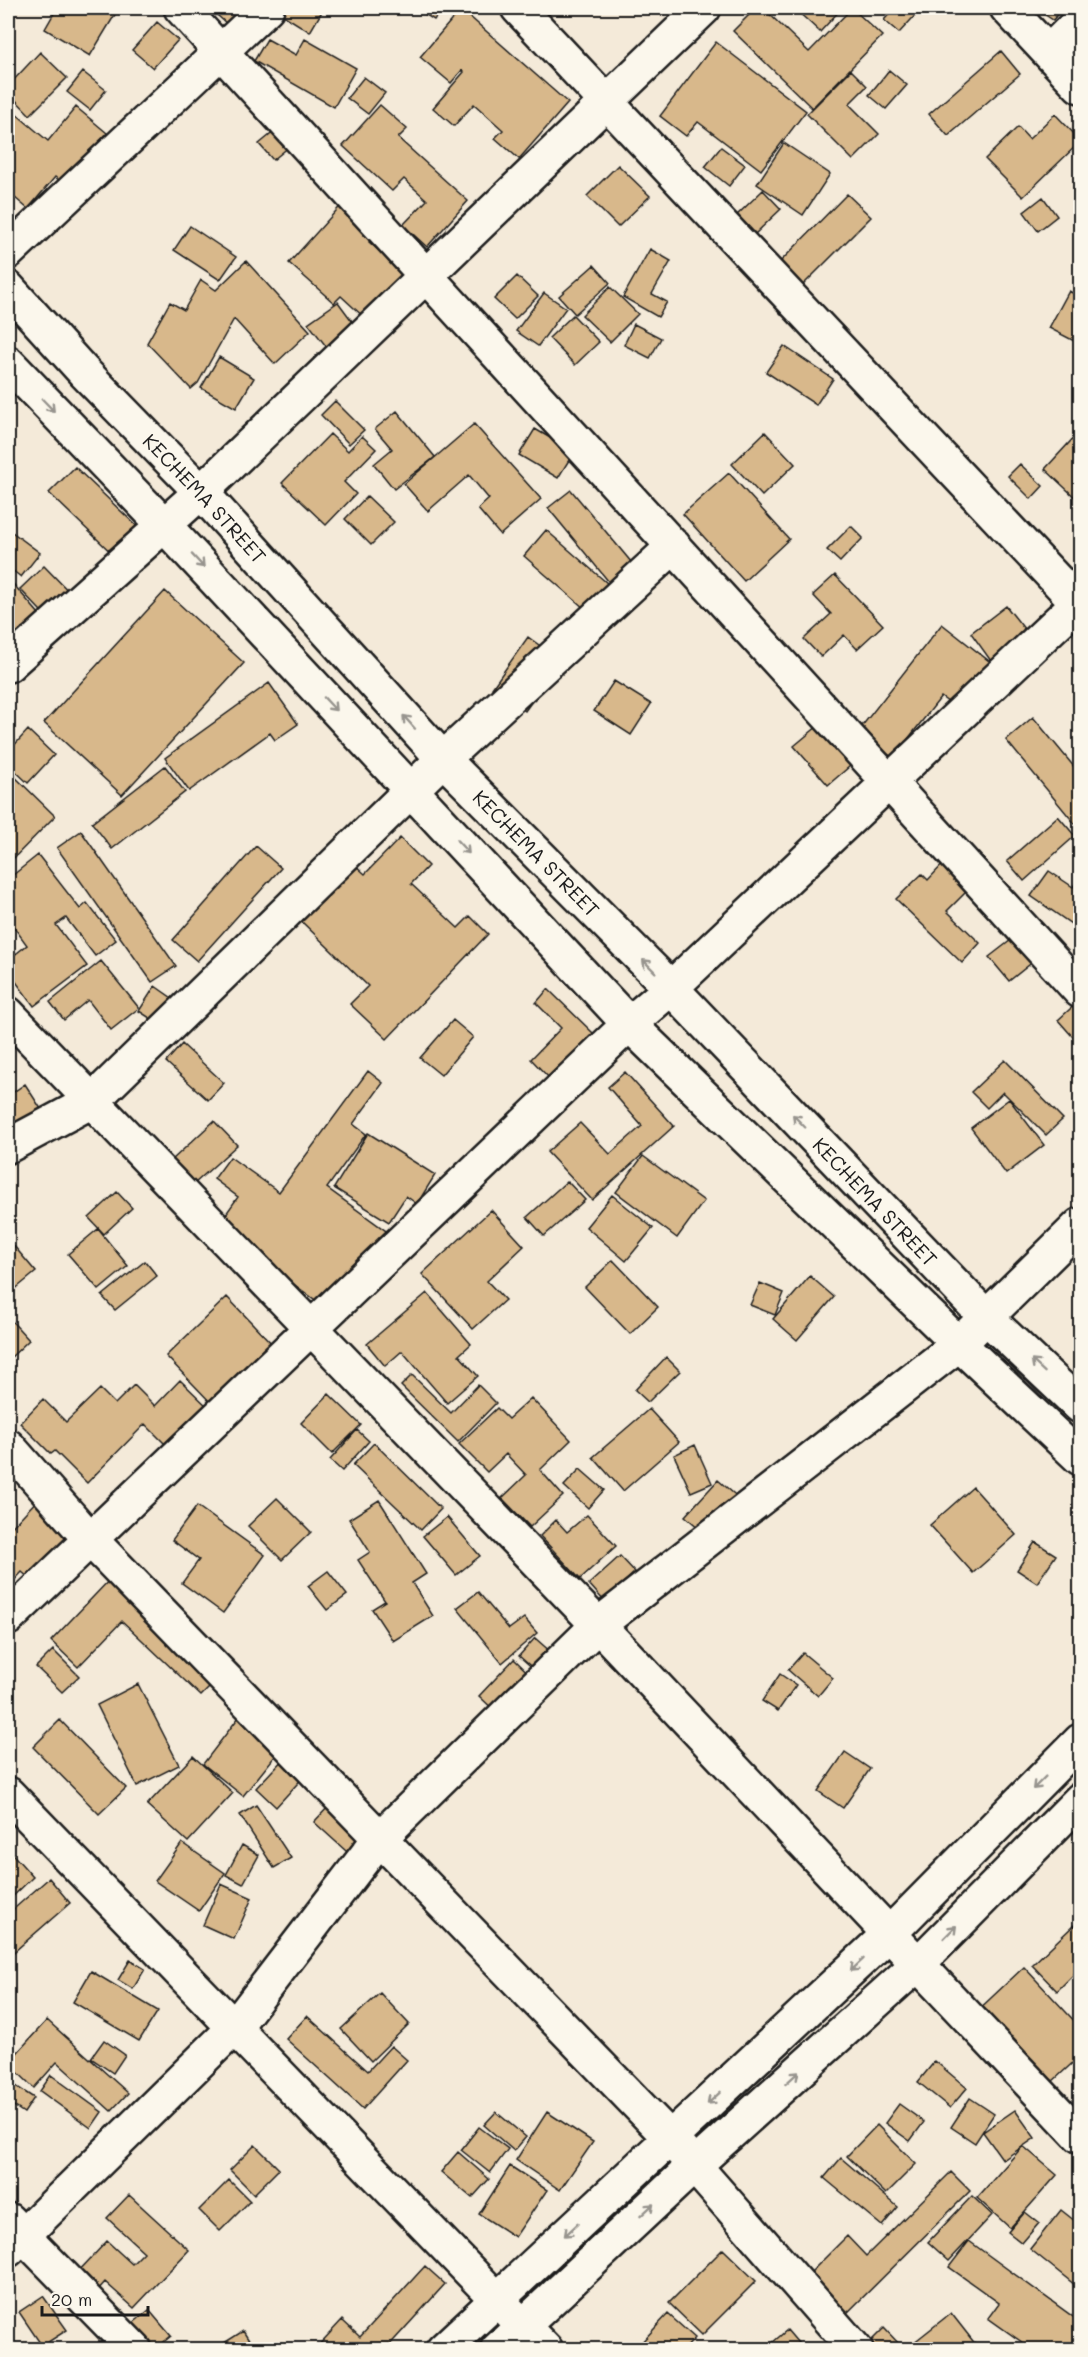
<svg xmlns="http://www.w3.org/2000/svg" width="1088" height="2357" font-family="Mali,sans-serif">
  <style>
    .building { fill: #d8b88b; stroke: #1c1c1c; stroke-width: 1.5 }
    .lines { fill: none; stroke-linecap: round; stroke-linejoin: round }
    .street-casing { stroke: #1c1c1c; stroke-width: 38 }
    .secondary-casing { stroke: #1c1c1c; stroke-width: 38 }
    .street { stroke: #fbf7ec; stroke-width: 33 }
    .secondary { stroke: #fbf7ec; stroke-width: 33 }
    .oneway { stroke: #97948e }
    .labels { text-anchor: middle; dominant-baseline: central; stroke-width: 4.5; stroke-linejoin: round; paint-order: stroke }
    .street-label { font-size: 20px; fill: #1c1c1c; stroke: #fbf7ec }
  </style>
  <rect width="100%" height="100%" fill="#f4ead9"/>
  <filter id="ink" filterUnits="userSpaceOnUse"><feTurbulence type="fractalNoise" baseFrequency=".0167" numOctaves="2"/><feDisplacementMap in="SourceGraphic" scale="12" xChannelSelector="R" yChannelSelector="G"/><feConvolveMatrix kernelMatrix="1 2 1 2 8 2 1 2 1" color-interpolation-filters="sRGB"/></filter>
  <g filter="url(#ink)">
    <path class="building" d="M57,8H119L90,56L45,29Z
      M209,8H241L226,23Z
      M287,8H324L310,32L283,15Z
      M415,8H442L434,20Z
      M756,8H763L809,52L852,8L882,36L812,108L733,31Z
      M794,8H842L820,32Z
      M895,8H922L899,33L884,20Z
      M926,8H943L936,16Z
      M1035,8H1062L1053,20Z
      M461,9L568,103L519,159L495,138L503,130L474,104L454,126L433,108L464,72L462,70L451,83L420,57Z
      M157,22L178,40L153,68L132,50Z
      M267,39L296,55L305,39L356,68L334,107L254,61Z
      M716,42L806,111L761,170L698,122L686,136L660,116Z
      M1001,51L1020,74L948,136L929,114Z
      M40,52L67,78L30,115L8,92V86Z
      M851,70L867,86L849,104L879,134L853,160L807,114Z
      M889,70L907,85L886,109L869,95Z
      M83,72L106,90L90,110L67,92Z
      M364,77L385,93L368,114L347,98Z
      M380,105L407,129L398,138L468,201L427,247L403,225L427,200L404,179L392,191L343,146Z
      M8,107L48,141L76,107L107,133L64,184L55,177L28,209L8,192Z
      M1055,114L1080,140V142L1023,197L985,159L1018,127L1029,139Z
      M281,126L295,142L273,160L259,144Z
      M784,143L830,174L803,215L757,184Z
      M721,147L745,165L729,186L705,167Z
      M618,165L650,196L618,227L587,196Z
      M763,190L781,209L754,235L736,216Z
      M847,194L871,217L801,287L778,264Z
      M1043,197L1057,216L1038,231L1024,212Z
      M345,201L379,231L369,242L407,276L367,320L341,296L334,303L289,263Z
      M190,226L236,257L220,280L174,250Z
      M650,249L671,261L652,294L667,302L658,317L623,297Z
      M246,261L310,331L275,364L234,319L198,383L191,389L147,343L170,302L184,310L201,280L216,290Z
      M594,265L610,283L575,314L559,296Z
      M517,276L538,296L515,319L494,299Z
      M610,287L638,314L610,342L582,315Z
      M1069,291L1080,297V344L1049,328Z
      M544,293L566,308L538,346L516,331Z
      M338,302L358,329L329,350L308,323Z
      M573,315L599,342L575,365L549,338Z
      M634,324L661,338L650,358L624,345Z
      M784,346L833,379L816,405L766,372Z
      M219,357L254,378L236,408L201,388Z
      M335,401L364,430L349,444L321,415Z
      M397,411L435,457L394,489L374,464L392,449L375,429Z
      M474,424L541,499L500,535L478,509L489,499L469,475L428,511L404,484Z
      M535,429L574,452L558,478L519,455Z
      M1080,431V502L1045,469Z
      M765,432L795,464L762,496L732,464Z
      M330,434L348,451L362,436L376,449L344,482L356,494L326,525L282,483Z
      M1020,464L1043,486L1031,499L1008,476Z
      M75,467L146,535L120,561L49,493Z
      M729,473L789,539L744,581L683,514Z
      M571,490L632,563L609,582L548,508Z
      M367,496L394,522L371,545L345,519Z
      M851,526L863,538L840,562L827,550Z
      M8,529L40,553L21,577L8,567Z
      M546,530L630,603L607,628L524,556Z
      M44,566L84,607L59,630L20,589Z
      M835,575L883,625L857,649L844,635L821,657L804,639L831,614L813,595Z
      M8,578L58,636L27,662L8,640Z
      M165,591L244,663L122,795L44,723Z
      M1006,606L1033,640L996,668L971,633Z
      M942,624L994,665L959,710L941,697L893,758L858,731Z
      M528,637L561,661L525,711L492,688Z
      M614,681L651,704L631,735L594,711Z
      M269,683L298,724L275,740L270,733L189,791L165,758Z
      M830,716L863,755L828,785L794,746Z
      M1033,717L1080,774V830L1006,740Z
      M28,730L54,755L28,783L8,764V752Z
      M165,766L185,792L112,849L92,823Z
      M8,770L55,816L8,864Z
      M1058,816L1075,836L1024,881L1007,861Z
      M81,831L176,966L152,982L57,848Z
      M400,838L428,866L411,884L458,928L470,916L488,934L387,1039L350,1004L368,986L301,921L355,865L365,874Z
      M256,846L281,868L197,961L173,940Z
      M38,855L80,909L87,903L116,940L95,956L66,918L56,925L87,966L34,1006L8,971V960L27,945L8,919V879Z
      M945,862L971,887L947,911L980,943L962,963L896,899L922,874L928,880Z
      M1049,871L1073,887L1080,876V930L1031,896Z
      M1015,937L1034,961L1009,981L989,957Z
      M101,961L139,1008L111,1030L88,1000L64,1020L50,1002Z
      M155,986L172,998L156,1022L139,1011Z
      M548,989L594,1034L550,1079L531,1059L561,1028L536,1003Z
      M1080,1000V1045L1058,1020Z
      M453,1020L473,1037L441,1075L420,1058Z
      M182,1044L224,1083L208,1100L166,1062Z
      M1005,1060L1063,1119L1046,1135L1003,1092L987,1108L971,1092Z
      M368,1071L383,1083L353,1124L366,1134L327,1188L393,1236L332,1312L216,1228L238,1197L214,1179L230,1157L279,1192Z
      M625,1072L674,1126L592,1200L547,1152L580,1123L610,1154L642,1126L608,1087Z
      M25,1084L50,1123L8,1150V1096Z
      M1009,1099L1044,1145L1006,1174L971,1128Z
      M214,1121L237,1145L194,1184L172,1160Z
      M368,1133L435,1175L417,1204L406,1196L389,1222L334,1188Z
      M643,1156L704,1201L677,1238L616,1192Z
      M567,1181L585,1200L544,1236L527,1217Z
      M117,1192L132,1208L104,1234L89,1218Z
      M612,1195L653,1228L626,1261L586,1227Z
      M491,1210L524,1246L487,1281L505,1300L473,1329L422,1274Z
      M98,1229L128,1266L99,1290L68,1254Z
      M8,1239L36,1272L8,1295Z
      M613,1260L658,1307L630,1334L585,1287Z
      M145,1261L157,1276L115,1310L102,1296Z
      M810,1276L834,1297L797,1340L773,1319Z
      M760,1283L784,1293L775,1315L750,1305Z
      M427,1293L471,1344L459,1355L478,1376L447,1403L402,1351L385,1366L367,1344Z
      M227,1297L277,1349L216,1408L166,1356Z
      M8,1317L29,1340L8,1360Z
      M666,1357L680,1371L648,1402L635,1390Z
      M412,1375L451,1413L478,1385L496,1403L458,1442L401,1386Z
      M180,1380L213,1412L173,1452L145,1424L87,1483L55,1451L51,1454L20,1423L43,1399L66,1422L100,1389L115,1404L134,1385L155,1406Z
      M329,1394L361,1425L332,1454L301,1423Z
      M531,1398L571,1440L540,1470L563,1496L530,1527L502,1498L526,1475L506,1454L487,1472L459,1444L497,1408L508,1419Z
      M649,1409L679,1442L623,1491L593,1457Z
      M357,1430L369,1441L342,1471L330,1460Z
      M374,1443L441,1509L421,1530L353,1465Z
      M695,1445L712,1483L691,1492L674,1455Z
      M580,1469L604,1490L588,1508L564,1486Z
      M718,1480L748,1506L715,1542L685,1516Z
      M973,1487L1016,1535L973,1573L930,1525Z
      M41,1496L75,1528L29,1578L22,1572L8,1587L23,1601L8,1609V1531Z
      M277,1498L311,1532L282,1560L248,1526Z
      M379,1500L426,1574L412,1583L433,1616L393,1641L372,1609L385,1601L358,1560L370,1552L349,1519Z
      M197,1506L265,1555L223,1613L182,1583L199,1560L172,1540Z
      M587,1515L616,1546L580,1579L540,1536L556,1520L567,1532Z
      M447,1517L480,1556L456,1575L423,1536Z
      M1035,1542L1056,1555L1037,1583L1017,1570Z
      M620,1556L635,1572L604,1601L589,1584Z
      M328,1571L347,1595L327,1610L308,1586Z
      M114,1575L221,1676L201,1696L122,1621L78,1667L51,1641Z
      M478,1592L509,1629L524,1618L537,1633L502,1663L457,1608Z
      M535,1638L569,1668L553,1686L519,1656Z
      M53,1650L79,1676L62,1692L36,1667Z
      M803,1653L833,1678L818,1696L788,1670Z
      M514,1659L548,1692L514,1729L479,1696Z
      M780,1674L796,1685L778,1711L762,1701Z
      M138,1684L179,1765L137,1786L97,1705Z
      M242,1713L284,1745L243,1796L203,1764Z
      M60,1720L126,1788L99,1814L33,1747Z
      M845,1752L870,1769L843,1808L818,1791Z
      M288,1754L308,1772L276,1807L256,1788Z
      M193,1756L233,1793L188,1842L147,1805Z
      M256,1805L291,1858L274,1868L240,1815Z
      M329,1806L382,1853L367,1870L314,1822Z
      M182,1843L225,1873L199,1911L155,1881Z
      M242,1845L259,1855L243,1884L226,1875Z
      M8,1849L33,1877L8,1901Z
      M49,1878L70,1903L8,1957V1914Z
      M221,1884L252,1898L234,1939L203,1925Z
      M1074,1925L1080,1931V1968L1057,1991L1032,1965Z
      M130,1960L145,1969L133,1989L118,1980Z
      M1024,1967L1080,2027V2056L1052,2082L1012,2037L1004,2044L975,2013Z
      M91,1971L158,2011L139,2041L73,2002Z
      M380,1993L409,2024L371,2061L341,2029Z
      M307,2016L368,2071L391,2046L407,2060L363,2109L286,2039Z
      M47,2020L128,2093L111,2111L57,2062L34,2088L8,2063Z
      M104,2040L125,2055L113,2073L91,2058Z
      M935,2061L967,2088L950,2108L918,2082Z
      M51,2075L102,2112L91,2128L40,2091Z
      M8,2081L34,2098L24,2113L8,2102Z
      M970,2098L994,2114L975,2143L951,2127Z
      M899,2104L924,2122L910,2141L885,2123Z
      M1015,2110L1035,2138L1003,2160L983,2132Z
      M496,2112L526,2137L514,2151L484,2125Z
      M547,2112L593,2142L560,2190L516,2160Z
      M877,2125L916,2164L886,2194L847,2156Z
      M479,2127L508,2149L490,2173L461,2150Z
      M255,2145L279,2169L254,2194L230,2170Z
      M1023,2146L1057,2175L1010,2228L977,2198Z
      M458,2152L489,2179L472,2198L441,2172Z
      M841,2158L898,2207L882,2226L824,2178Z
      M510,2166L547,2190L515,2237L479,2214Z
      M951,2172L970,2191L835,2325L796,2287L847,2236L866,2256Z
      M229,2180L250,2201L220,2231L199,2210Z
      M129,2195L189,2250L134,2308L105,2282L97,2291L77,2273L107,2241L132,2264L144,2252L107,2218Z
      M972,2196L992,2215L949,2261L928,2242Z
      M1061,2210L1080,2225V2289L1030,2249Z
      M1025,2212L1039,2223L1022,2243L1008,2232Z
      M969,2241L1080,2322V2350H1033L988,2318L999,2303L949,2267Z
      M723,2249L756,2281L702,2335L669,2303Z
      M425,2266L445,2284L385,2350L316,2348L342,2320L360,2337Z
      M43,2296L67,2330L42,2346L19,2312Z
      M149,2310L171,2336L154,2350H143L126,2329Z
      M951,2313L980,2350H919L913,2343Z
      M668,2314L695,2338L684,2350H646L640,2344Z
      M884,2328L903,2348L862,2350Z
      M787,2330L804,2350H764Z
      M243,2331L255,2350H213Z"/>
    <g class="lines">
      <defs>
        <path id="street" d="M181,8L1080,991
          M518,8L1080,605
          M1007,8L1080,86
          M1049,52L1080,21
          M8,252L267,8
          M8,665L201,492L704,8
          M8,1014L598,1625L1080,2136
          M8,1146L92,1101L443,759L674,546
          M8,1446L90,1539L670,2138L856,2350
          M8,1618L629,1024L671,988L1080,601
          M8,1794L546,2350
          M8,2220L135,2350
          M8,2250L234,2028L379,1839L598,1625L959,1344L1080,1225"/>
        <g id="secondary">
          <path id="s1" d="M8,288L84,372L201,492L443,759L671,988L985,1316L1080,1406"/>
          <path d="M8,363L163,524L629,1024L959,1344L1080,1458"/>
          <path d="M443,2350L890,1933L1080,1741"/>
          <path d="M497,2350L695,2165L919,1963L1080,1800"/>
        </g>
      </defs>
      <use href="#street" class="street-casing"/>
      <use href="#secondary" class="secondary-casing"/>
      <use href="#street" class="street"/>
      <use href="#secondary" class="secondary"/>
    </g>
    <defs><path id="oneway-shaft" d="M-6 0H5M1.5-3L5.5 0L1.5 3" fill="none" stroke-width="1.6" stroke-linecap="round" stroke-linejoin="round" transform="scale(1.5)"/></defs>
    <g class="oneway">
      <use href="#oneway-shaft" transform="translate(48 405) rotate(46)"/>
      <use href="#oneway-shaft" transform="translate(198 561) rotate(47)"/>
      <use href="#oneway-shaft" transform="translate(330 704) rotate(47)"/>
      <use href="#oneway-shaft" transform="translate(409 722) rotate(-132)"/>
      <use href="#oneway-shaft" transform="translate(463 847) rotate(47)"/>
      <use href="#oneway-shaft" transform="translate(649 966) rotate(-135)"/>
      <use href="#oneway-shaft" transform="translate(799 1121) rotate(-134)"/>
      <use href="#oneway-shaft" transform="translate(1038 1366) rotate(-137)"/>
      <use href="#oneway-shaft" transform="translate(1039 1783) rotate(135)"/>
      <use href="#oneway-shaft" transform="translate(950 1932) rotate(-45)"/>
      <use href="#oneway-shaft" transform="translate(857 1965) rotate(137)"/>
      <use href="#oneway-shaft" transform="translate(792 2078) rotate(-42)"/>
      <use href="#oneway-shaft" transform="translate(714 2098) rotate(137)"/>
      <use href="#oneway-shaft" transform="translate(647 2210) rotate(-43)"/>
      <use href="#oneway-shaft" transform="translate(571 2230) rotate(137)"/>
    </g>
  </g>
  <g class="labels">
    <g class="street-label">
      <text stroke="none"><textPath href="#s1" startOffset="288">KECHEMA STREET</textPath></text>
      <text stroke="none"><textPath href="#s1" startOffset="774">KECHEMA STREET</textPath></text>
      <text stroke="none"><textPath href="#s1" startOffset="1260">KECHEMA STREET</textPath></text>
    </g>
  </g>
  <rect width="1088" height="2357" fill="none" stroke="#fbf7ec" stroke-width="30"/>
  <rect x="15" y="15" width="1058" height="2327" fill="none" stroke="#1c1c1c" stroke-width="2" filter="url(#ink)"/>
  <path d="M42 2306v9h106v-9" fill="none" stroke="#1c1c1c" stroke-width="3"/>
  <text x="51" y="2306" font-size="18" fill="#1c1c1c" stroke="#fbf7ec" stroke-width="4.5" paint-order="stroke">20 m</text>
</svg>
